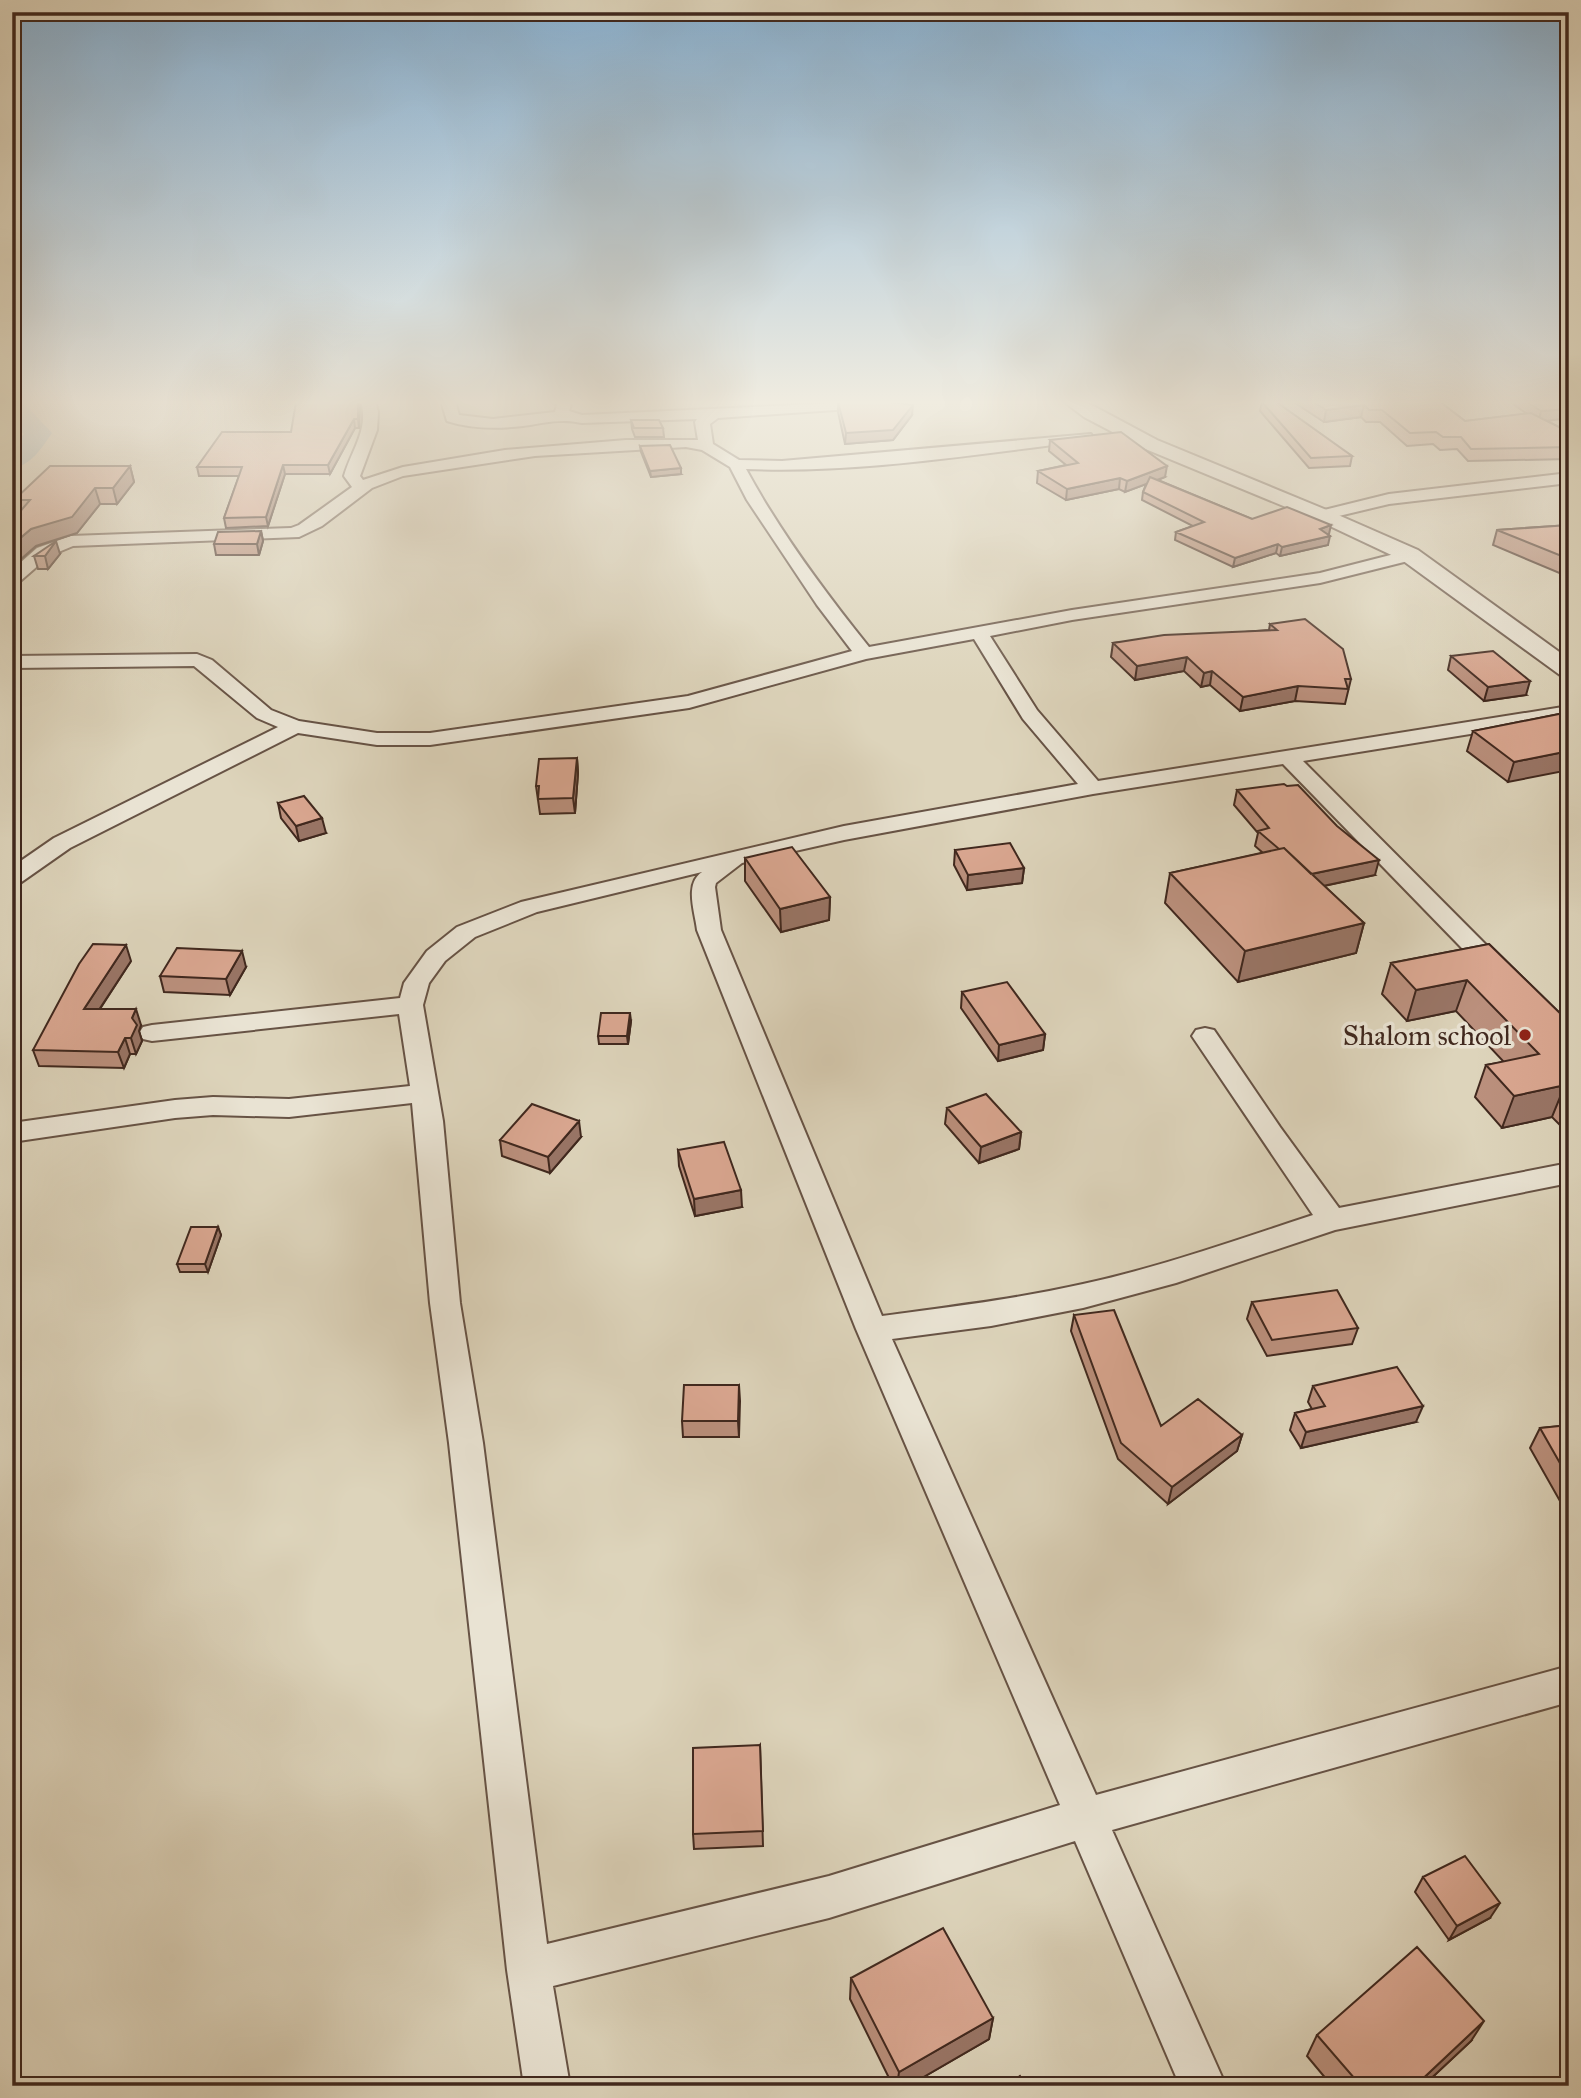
<svg xmlns="http://www.w3.org/2000/svg" width="1581" height="2098" font-family="'IM FELL Great Primer',serif">
  <style>
    .lines { fill: none; stroke-linecap: round; stroke-linejoin: round }
    .river { fill: #9ab5bd; fill-rule: evenodd }
    .minor-casing { stroke: #675345; stroke-width: 4 }
    .tertiary-casing { stroke: #675345; stroke-width: 4 }
    .minor { fill: #e9e3d3; fill-rule: evenodd }
    .tertiary { fill: #e9e3d3; fill-rule: evenodd }
    .wall { fill: #bb907d; stroke: #40281e; stroke-width: 2 }
    .shaded-wall { fill: #997566; stroke: #40281e; stroke-width: 2 }
    .building { fill: #daa791; stroke: #40281e; stroke-width: 2 }
    .poi-dot { fill: #8f2418; stroke: #e9e3d3; stroke-width: 2.5 }
    .labels { text-anchor: middle; dominant-baseline: central; stroke-width: 7; stroke-linejoin: round; paint-order: stroke }
    .poi-label { font-size: 28px; fill: #40281e; stroke: #e9e3d3; text-anchor: end }
  </style>
  <rect width="100%" height="100%" fill="#ddd4bb"/>
  <filter id="stains"><feTurbulence type="fractalNoise" baseFrequency=".00286" numOctaves="4"/><feColorMatrix values="0 0 0 0 .2 0 0 0 0 .09 0 0 0 0 .02 0 0 0 .5 -.17"/></filter>
  <radialGradient id="worn" r=".72"><stop offset=".6" stop-color="#630" stop-opacity="0"/><stop offset="1" stop-color="#630" stop-opacity=".3"/></radialGradient>
  <g class="lines">
    <path class="river" d="M12,401H22L52,433C41,449 32,464 12,469V446L24,434L12,422Z"/>
    <defs>
      <path id="minor" d="M361,401H375L378,412L377,430L360,476L363,480L403,467L505,450L626,440H698L695,422L697,419L582,423C561,418 544,423 523,426C496,429 472,429 447,421L441,401H455L459,415L493,419L555,412L558,401H572L569,411L582,415L881,401L879,404L850,409L718,418L710,424L713,444L739,460L782,461L1091,434L1093,437L1091,440L1086,441C976,454 856,474 746,469C780,532 824,591 869,647L1072,610L1320,573L1410,550L1416,551L1419,555L1416,559L1320,583L1072,620L990,636L1037,710L1098,781L1569,706V718L1303,761L1509,968L1512,973L1509,978L1500,981L1491,978L1283,764L1093,794L844,840L742,863L716,883L715,887L721,930L882,1316C949,1307 1016,1299 1083,1284C1161,1267 1237,1240 1313,1215L1192,1036L1196,1030L1205,1028L1214,1030L1280,1127L1339,1208L1569,1163V1183L1335,1230L1176,1283L1083,1308L991,1326L892,1339L1096,1795L1569,1666V1702L1112,1830L1226,2086H1180L1075,1841L829,1918L553,1986L570,2086H524L507,1970L449,1443L430,1303L412,1103L289,1117L213,1115L175,1118L12,1142V1123L175,1100L213,1097L289,1099L410,1086L399,1014L152,1041L143,1039L139,1033L143,1027L152,1025L400,998L404,983L427,951L457,927L521,902L844,826L1078,784L1023,719L974,639L866,659L689,708L430,745H377L298,733L70,848L20,883L12,885V867L54,838L278,727L257,718L194,666L12,668V656L197,654L212,660L271,710L299,721L377,733H430L688,696L852,651L817,605L747,500L730,467L702,450L686,447L535,456L403,476L372,488L322,526L299,537L73,546L49,556L18,583L12,584V570L37,548L71,536L291,528L299,525L352,487L344,476C352,449 369,430 361,401ZM702,872C684,884 695,912 697,930L856,1329L1060,1805L829,1876L547,1944L483,1443L460,1303L443,1121L423,1005L429,983L445,961L475,937L537,912Z
        M1569,473V483L1389,504L1322,520L1314,515L1316,512L1389,494Z"/>
      <path id="tertiary" d="M1063,401H1084L1157,440L1329,511L1418,550L1569,659V677L1560,675L1402,560L1315,519L1143,448L1084,417Z"/>
    </defs>
    <use href="#minor" class="minor-casing"/>
    <use href="#tertiary" class="tertiary-casing"/>
    <use href="#minor" class="minor"/>
    <use href="#tertiary" class="tertiary"/>
  </g>
  <path class="wall" d="M360,401L359,428H355L330,474H285L268,526L226,528L224,518L239,476H199L197,467L291,432Z
    M1292,401H1439L1465,421L1527,414L1509,401H1569L1547,421L1569,432V459L1468,461L1457,449L1440,450L1433,444L1407,446L1380,422H1366L1361,417L1324,422Z
    M838,402L912,415L893,440L845,444L838,412Z
    M1262,402L1352,456L1350,466L1309,468L1260,411Z
    M631,420L663,428L664,437H635L632,429Z
    M1050,440L1165,477L1158,480L1252,519L1329,534H1328V545L1280,556L1276,553L1233,567L1175,540L1176,532L1193,526L1142,500L1143,492L1146,484L1125,492L1119,489L1066,500L1037,483L1038,471L1066,465L1049,451Z
    M640,446L681,474L651,477L641,452Z
    M130,466L134,482L117,504H100L77,533L36,546L12,567V521L18,514L14,500Z
    M1569,525V577L1493,545L1497,530Z
    M261,531L263,541L259,555H216L214,544Z
    M60,554L48,569H38L34,556Z
    M1270,624L1351,679L1345,704L1295,701L1240,711L1210,685L1201,687L1184,671L1135,680L1111,657L1113,643L1269,630Z
    M1451,656L1526,695L1484,701L1448,670Z
    M1569,712L1508,782L1467,751L1473,731Z
    M577,758L578,773L575,813L540,814L536,786Z
    M1237,790L1375,875L1324,886L1364,923L1356,953L1238,982L1165,903L1170,873L1263,853L1255,846L1258,833L1234,805Z
    M278,803L326,833L299,841L281,818Z
    M955,850L1024,868L1022,883L967,890L954,865Z
    M745,858L830,897L829,920L781,932L745,881Z
    M1489,944L1569,1022V1134L1552,1117L1502,1128L1475,1097L1486,1065L1504,1062L1456,1011L1407,1021L1382,994L1391,963Z
    M1567,950H1569V972L1561,964Z
    M131,961L100,1009L141,1025L139,1031L142,1041L136,1054H130L124,1068L39,1066L33,1050Z
    M246,967L230,995L164,992L160,976Z
    M962,992L1045,1034L1043,1050L998,1061L961,1008Z
    M631,1021L628,1044H599L598,1036Z
    M947,1108L1021,1132L1019,1149L979,1163L945,1124Z
    M581,1137L550,1173L502,1156L500,1140Z
    M678,1150L742,1207L695,1216L679,1166Z
    M1569,1183V1205L1562,1199Z
    M218,1227L221,1235L208,1272H180L177,1264Z
    M1252,1302L1358,1328L1352,1344L1267,1356L1247,1319Z
    M1074,1315L1161,1426L1242,1435L1237,1451L1168,1504L1118,1459L1071,1331Z
    M1569,1336V1356L1561,1345L1565,1337Z
    M739,1385V1437H683L682,1421Z
    M1313,1386L1416,1422L1301,1448L1290,1430L1295,1413L1312,1409L1308,1402Z
    M1569,1425V1517L1530,1448L1540,1428Z
    M760,1745L763,1846L694,1849L693,1834Z
    M1423,1877L1490,1918L1449,1940L1415,1892Z
    M851,1978L993,2018L989,2039L908,2086H893L850,1999Z
    M1317,2035L1471,2041L1423,2086H1332L1307,2056Z"/>
  <path class="shaded-wall" d="M358,401H360L359,428L358,419Z
    M913,405L912,415L893,440L845,444L846,433Z
    M1364,405L1361,417L1324,422L1326,410Z
    M1569,409V418L1538,422L1541,411Z
    M354,419L355,428L330,474L328,465Z
    M283,465L285,474L268,526L266,517Z
    M130,466L134,482L117,504L113,488Z
    M1167,466L1165,477L1125,492L1127,481Z
    M681,468V474L651,477L650,471Z
    M1120,478L1119,489L1066,500L1067,489Z
    M95,488L100,504L77,533L36,546L12,567V545L31,529Z
    M1331,525L1329,534L1318,538L1320,529Z
    M261,531L263,541L259,555L257,544Z
    M1330,536L1328,545L1280,556L1282,547Z
    M56,541L60,554L48,569L45,556Z
    M1278,544L1276,553L1233,567L1235,558Z
    M1187,657L1184,671L1135,680L1137,666Z
    M1212,671L1210,685L1201,687L1204,673Z
    M1530,681L1526,695L1484,701L1488,687Z
    M1298,686L1295,701L1240,711L1243,697Z
    M1569,751V770L1508,782L1514,762Z
    M577,758L578,773L575,813L573,798Z
    M322,818L326,833L299,841L296,826Z
    M1379,860L1375,875L1304,890L1307,875Z
    M1024,868L1022,883L967,890L968,875Z
    M830,897L829,920L781,932L780,909Z
    M1364,923L1356,953L1238,982L1245,951Z
    M126,945L131,961L89,1025L84,1009Z
    M242,951L246,967L230,995L226,979Z
    M1467,980L1456,1011L1407,1021L1416,990Z
    M136,1009L141,1025L139,1031L142,1041L136,1054L131,1038L132,1018Z
    M630,1013L631,1021L628,1044L627,1036Z
    M1045,1034L1043,1050L998,1061L999,1045Z
    M125,1038L130,1054L124,1068L118,1052Z
    M1565,1085L1552,1117L1502,1128L1514,1096Z
    M579,1121L581,1137L550,1173L548,1157Z
    M1021,1132L1019,1149L979,1163L981,1147Z
    M12,1162L17,1174L12,1184Z
    M741,1190L742,1207L695,1216L694,1199Z
    M218,1227L221,1235L208,1272L205,1264Z
    M739,1385L740,1401L739,1437L738,1421Z
    M1423,1406L1416,1422L1301,1448L1306,1432Z
    M1242,1435L1237,1451L1168,1504L1172,1487Z
    M1500,1903L1490,1918L1449,1940L1457,1926Z
    M993,2018L989,2039L908,2086H897L899,2072Z
    M1484,2021L1471,2041L1423,2086H1415Z"/>
  <path class="building" d="M299,401H358V419H354L328,465H283L266,517L224,518L242,467H197L222,432H291L296,402Z
    M847,401H881L913,405L893,430L846,433L838,402Z
    M1263,401H1275L1352,456L1311,458L1262,402Z
    M1312,401H1439L1465,421L1531,413L1569,432V447L1471,449L1461,437H1443L1436,432L1410,433L1382,410H1369L1364,405L1326,410Z
    M1526,401H1569V409L1541,411Z
    M631,420H659L663,428H634Z
    M1121,432L1167,466L1127,481L1120,478L1067,489L1038,471L1078,463L1050,440Z
    M670,445L681,468L650,471L640,446Z
    M50,466H130L113,488H95L72,517L31,529L12,545V521L30,500H14Z
    M1150,477L1252,519L1287,507L1331,525L1320,529L1330,536L1282,547L1278,544L1235,558L1176,532L1204,522L1143,492Z
    M1569,525V559L1497,530Z
    M261,531L257,544H214L218,532Z
    M56,541L45,556H34Z
    M1305,619L1343,649L1351,679H1345L1348,689L1298,686L1243,697L1212,671L1204,673L1187,657L1137,666L1113,643L1164,635L1277,630L1270,624Z
    M1493,651L1530,681L1488,687L1451,656Z
    M1569,712V751L1514,762L1473,731Z
    M577,758L573,798L538,799L539,786H536L539,759Z
    M1284,784L1287,786L1298,785L1337,826L1379,860L1311,874L1284,848L1279,849L1258,831L1269,828L1237,790Z
    M304,796L322,818L296,826L278,803Z
    M1010,843L1024,868L968,875L955,850Z
    M792,847L830,897L780,909L745,858Z
    M1284,848L1364,923L1245,951L1170,873Z
    M93,944L126,945L84,1009H136L132,1018L137,1025L131,1038H125L118,1052L33,1050L79,964Z
    M1489,944L1569,1022V1089L1565,1085L1514,1096L1486,1065L1539,1054L1467,980L1416,990L1391,963Z
    M177,948L242,951L226,979L160,976Z
    M1007,982L1045,1034L999,1045L962,992Z
    M601,1013H630L627,1036H598Z
    M986,1094L1021,1132L981,1147L947,1108Z
    M532,1104L579,1121L548,1157L500,1140Z
    M724,1142L741,1190L694,1199L678,1150Z
    M191,1227H218L205,1264H177Z
    M1337,1290L1358,1328L1272,1340L1252,1302Z
    M1114,1310L1161,1426L1198,1399L1242,1435L1172,1487L1121,1443L1074,1315Z
    M1397,1367L1423,1406L1306,1432L1295,1413L1325,1406L1313,1386Z
    M684,1385H739L738,1421H682Z
    M1569,1425V1479L1540,1428Z
    M760,1745L763,1831L693,1834V1748Z
    M1465,1856L1500,1903L1457,1926L1423,1877Z
    M943,1928L993,2018L899,2072L851,1978Z
    M1417,1947L1484,2021L1415,2086H1361L1317,2035Z
    M1020,2076L1027,2086H1007Z"/>
  <linearGradient id="sky" x2="0" y2="1"><stop stop-color="#89b4d7"/><stop offset="0.58" stop-color="#f0ece0"/><stop offset="1" stop-color="#f0ece0" stop-opacity="0"/></linearGradient>
  <rect width="1581" height="694" fill="url(#sky)"/>
  <circle class="poi-dot" cx="1525" cy="1035" r="7"/>
  <g class="labels">
    <g class="poi-label">
      <text x="1511" y="1035">Shalom school</text>
    </g>
  </g>
  <rect width="1581" height="2098" fill="none" stroke="#ddd4bb" stroke-width="42"/>
  <rect x="14" y="14" width="1553" height="2070" fill="none" stroke="#40281e" stroke-width="3.5"/>
  <rect x="21" y="21" width="1539" height="2056" fill="none" stroke="#40281e" stroke-width="2"/>
  <rect width="100%" height="100%" filter="url(#stains)"/>
  <rect width="100%" height="100%" fill="url(#worn)"/>
</svg>
